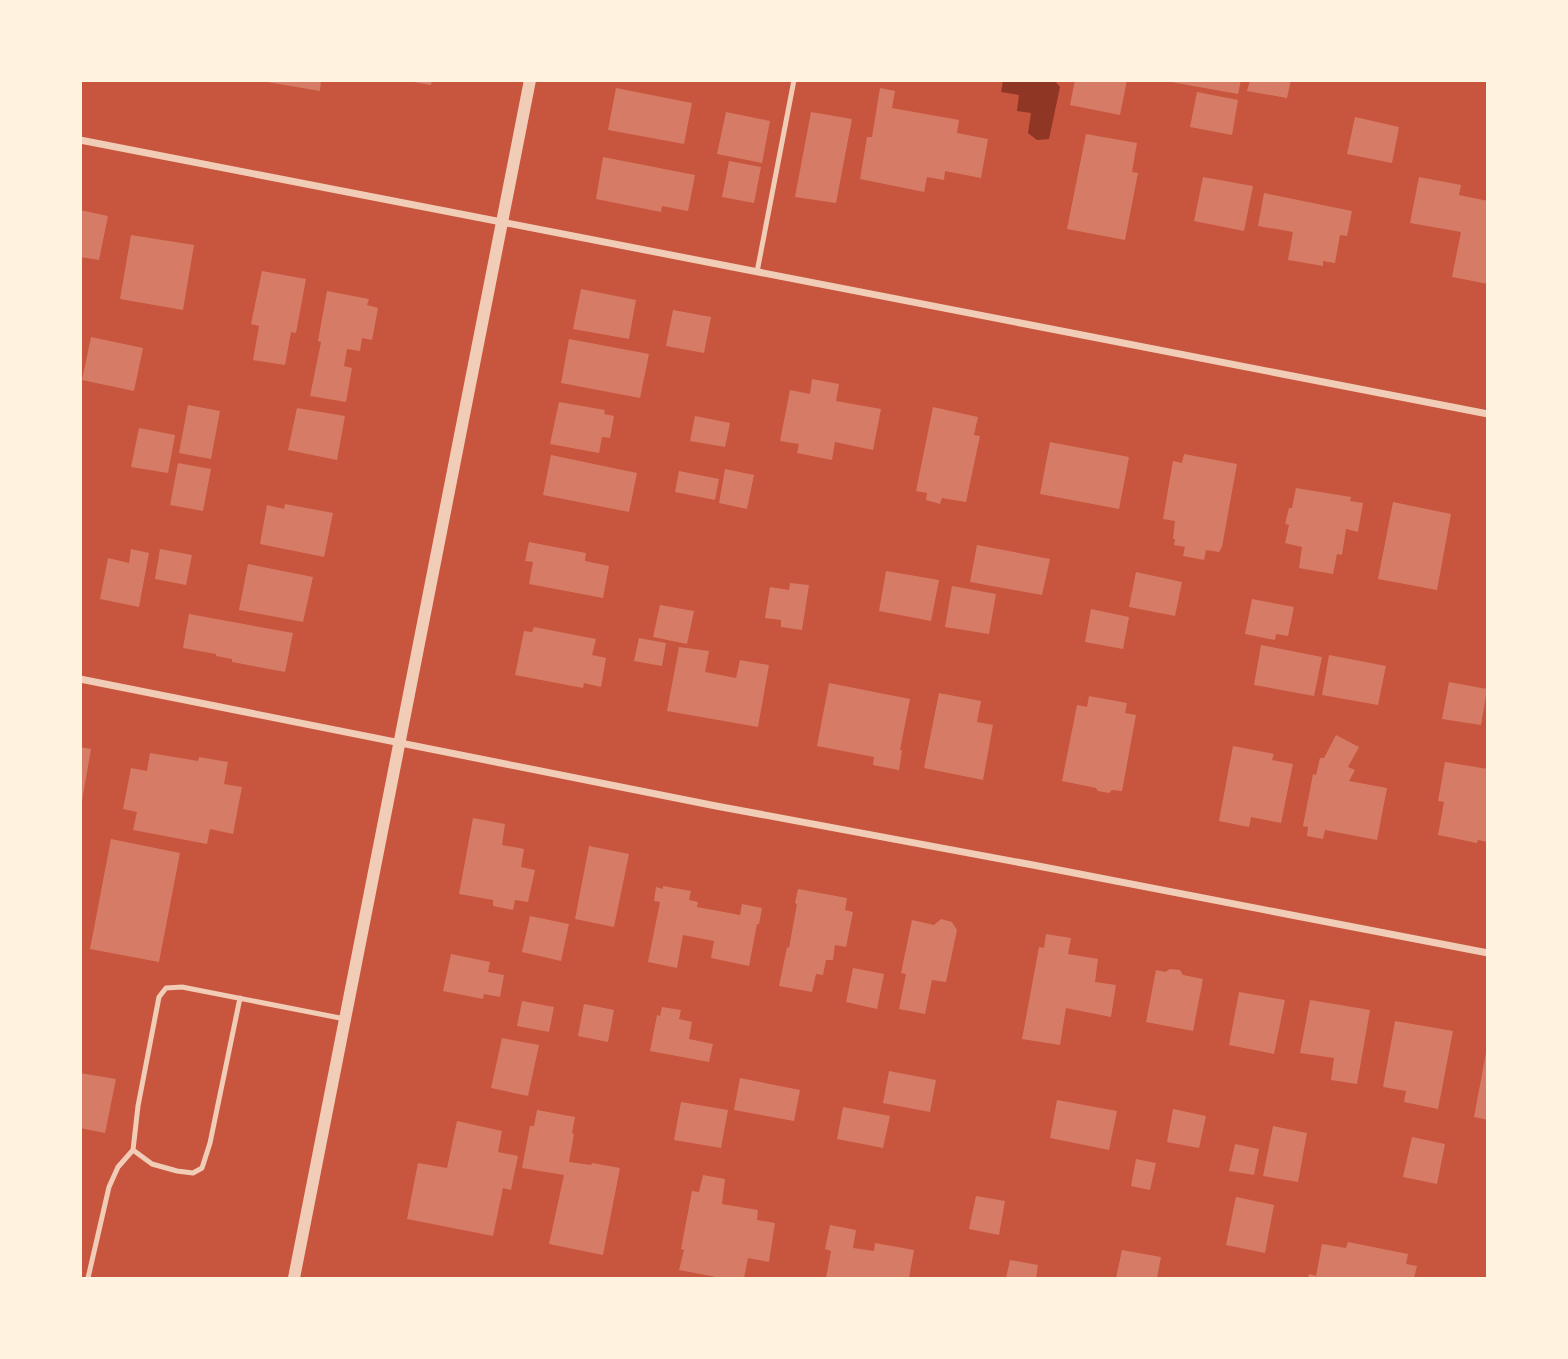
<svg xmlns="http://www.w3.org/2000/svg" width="1568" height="1359" font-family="'Roboto Serif',serif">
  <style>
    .water { fill: #8f3625 }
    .building { fill: #d67c66 }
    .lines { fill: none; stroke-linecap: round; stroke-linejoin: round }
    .service { stroke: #f1ccb7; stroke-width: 5 }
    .minor { stroke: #f1ccb7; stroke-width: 7 }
    .tertiary { stroke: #f1ccb7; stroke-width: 12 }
  </style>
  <rect width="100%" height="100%" fill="#c8553d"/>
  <path class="water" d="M1003,81H1055L1060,87L1049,139L1037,140L1028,133L1031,113L1017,111L1019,95L1001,92Z"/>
  <path class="building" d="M267,80H321L320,91L267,82Z
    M414,80H432L431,85L414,82Z
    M1075,80H1127L1120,115L1070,105Z
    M1171,80H1241L1238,94L1171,82Z
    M1250,80H1291L1287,98L1247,91Z
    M616,88L692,103L684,144L608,130Z
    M880,88L895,91L892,108L959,120L957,133L988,139L981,178L945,171L944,180L927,177L924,192L860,179L867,137H872Z
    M1197,92L1238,100L1232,135L1190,127Z
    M726,112L770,121L762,163L717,154Z
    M811,112L852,119L836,203L795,197Z
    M1355,117L1399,127L1392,163L1347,154Z
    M1086,134L1137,143L1132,172L1138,173L1125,240L1067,229Z
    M603,157L695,175L688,211L662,206L661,212L596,199Z
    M729,161L761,167L754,203L722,197Z
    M1203,177L1253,186L1244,231L1194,221Z
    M1419,177L1461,185L1459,195L1488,201V284L1452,277L1461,232L1410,223Z
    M1264,193L1352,211L1347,236L1340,235L1335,263L1323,261V266L1288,260L1293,232L1258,226Z
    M80,210L108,216L99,260L80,257Z
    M131,235L194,245L183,310L120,299Z
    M262,271L306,279L296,333L291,332L285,365L253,360L259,326L251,324Z
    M581,289L636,300L629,339L573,329Z
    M327,291L369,299L367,305L378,308L372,340L362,338L360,351L347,349L344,366L352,368L346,402L310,396L321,342L318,341Z
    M673,310L711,317L704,353L666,346Z
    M91,337L143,348L134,391L82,380Z
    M569,339L649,354L640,398L561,383Z
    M812,379L839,384L836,401L881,409L873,450L835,442L832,460L797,453L799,444L780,441L790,390L810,394Z
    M559,402L605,410L604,414L614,416L610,438L602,437L599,453L550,444Z
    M188,405L220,411L211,459L179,453Z
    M933,407L978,417L974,435L980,436L966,502L942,498L940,504L926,500L927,493L916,491Z
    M297,408L345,416L337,460L288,450Z
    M695,416L730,423L725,447L690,441Z
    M139,428L175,435L168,473L131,467Z
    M1050,442L1129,457L1119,509L1040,494Z
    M1184,454L1237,464L1222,547L1219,552L1206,550L1204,560L1183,556L1185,547L1174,545L1175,539H1173L1175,521L1163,519L1173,461L1182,463Z
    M551,455L637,473L629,512L543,495Z
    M178,463L211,469L203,511L170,505Z
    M725,469L754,475L747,509L719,503Z
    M679,471L719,479L715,500L675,492Z
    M1296,488L1351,497L1350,501L1363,503L1358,532L1346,529L1342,555L1337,554L1333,574L1299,568L1302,547L1285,543L1289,525L1285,524L1289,508H1292Z
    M1393,502L1451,514L1437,590L1378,579Z
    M285,504L333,513L324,557L260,544L267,505L284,509Z
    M529,542L586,553L585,561L609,566L603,598L529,584L533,562L525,561Z
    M977,545L1050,559L1042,595L970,582Z
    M131,549L149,553L139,607L100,599L108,558L129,563Z
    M160,549L192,555L186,585L155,579Z
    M248,564L313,577L303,622L239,610Z
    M886,571L939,580L931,621L879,611Z
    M1136,572L1182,582L1175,616L1129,607Z
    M790,583L809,585L802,630L781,627V620L765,618L770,587L789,590Z
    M952,586L996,594L989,634L945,627Z
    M1252,599L1294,607L1288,636L1276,634L1275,640L1245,634Z
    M660,605L694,611L687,644L653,637Z
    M1091,609L1129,617L1123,649L1085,642Z
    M189,614L293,633L285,672L232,662V659L216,656V654L183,648Z
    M534,627L596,639L592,655L606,658L601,687L584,683L583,688L515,675L524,631L532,632Z
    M639,638L666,643L662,666L634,661Z
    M1261,645L1322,657L1314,696L1254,685Z
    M679,647L709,651L705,672L736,678L740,660L769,665L758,727L667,711Z
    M1329,655L1386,666L1378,705L1322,695Z
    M1449,682L1487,689L1481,725L1442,719Z
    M829,683L910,699L900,750L902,751L899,770L873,765L874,757L817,746Z
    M939,693L981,701L977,722L993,725L983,780L924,768Z
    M1089,696L1127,703L1125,713L1136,715L1122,791L1112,790L1109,793L1098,791L1096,788L1062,781L1077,705L1087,707Z
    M1336,735L1359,747L1348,767L1355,770L1349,781L1387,788L1377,840L1325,830L1323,839L1307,836L1308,827L1303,826L1313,774L1316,775L1320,758H1324Z
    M1233,746L1274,754L1272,760L1293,764L1281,823L1251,817L1249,827L1219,821Z
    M80,747L91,749L82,801H80Z
    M150,753L198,761L199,757L228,762L224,784L242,787L233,834L210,829L207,844L133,830L137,812L123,809L131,768L147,771Z
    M1445,762L1488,769V842L1478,840L1477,843L1438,835L1444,802L1438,801Z
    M473,818L505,824L502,845L524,849L521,867L535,870L528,902L515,900L513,910L493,906V900L459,894Z
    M111,839L180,853L159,962L90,949Z
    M589,846L629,854L614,927L575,919Z
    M663,886L691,891L689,900L698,902L697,907L740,915L742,904L762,908L759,924H757L749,966L711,958L714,941L683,935L677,968L648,962L660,902L654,901L656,887L663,889Z
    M798,889L847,898L845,910L853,912L846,947L835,945L833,960H826L823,975L816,974L812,992L779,986L787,947L789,948L797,904L795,903Z
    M530,916L569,924L561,961L522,952Z
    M941,919L952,922L957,930L946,982L932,980L925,1014L899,1009L906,974L901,973L912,920L934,925Z
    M1046,934L1071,938L1068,954L1098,959L1095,982L1116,985L1111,1017L1066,1008L1060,1045L1022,1039L1039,947L1044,948Z
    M451,954L490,962L488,972L504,975L500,997L484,994L483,999L443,991Z
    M853,968L884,974L877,1009L846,1002Z
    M1170,969L1180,970L1183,975L1203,979L1193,1031L1146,1022L1156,970L1165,972Z
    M1239,992L1285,1000L1274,1054L1229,1045Z
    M1310,1000L1370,1010L1357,1084L1331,1080L1334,1058L1300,1053Z
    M522,1001L554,1007L549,1032L517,1026Z
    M584,1004L614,1010L608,1042L578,1036Z
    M662,1007L681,1010L679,1019L692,1022L689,1039L713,1044L709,1062L650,1051L657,1015L660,1016Z
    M1395,1021L1453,1031L1438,1109L1404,1102L1406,1091L1383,1087Z
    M502,1038L539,1045L528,1096L491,1088Z
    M1486,1053H1488V1120L1474,1117Z
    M889,1071L936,1080L930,1112L883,1103Z
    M80,1073L116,1079L105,1133L80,1128Z
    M740,1078L800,1090L794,1121L734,1110Z
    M1057,1100L1117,1111L1109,1150L1050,1138Z
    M681,1102L728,1110L721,1148L674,1140Z
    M843,1107L890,1116L883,1148L837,1139Z
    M1173,1109L1206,1116L1199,1148L1167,1142Z
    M537,1110L575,1117L572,1133L574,1134L569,1162L591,1165L592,1163L620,1168L603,1255L549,1244L564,1175L522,1168L530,1126H534Z
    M457,1121L502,1131L498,1152L518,1156L511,1190L503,1188L493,1236L407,1219L418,1163L447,1168Z
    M1273,1126L1307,1133L1298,1182L1263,1176Z
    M1412,1137L1445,1144L1437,1184L1403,1177Z
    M1235,1144L1259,1149L1254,1175L1229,1171Z
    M1136,1159L1156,1163L1150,1190L1131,1186Z
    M703,1175L725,1179L722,1204L758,1210L757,1220L775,1223L769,1262L748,1258L744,1278H721L679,1270L684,1250L681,1249L692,1191L699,1192Z
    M976,1196L1005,1201L999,1235L969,1229Z
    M1236,1197L1274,1205L1265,1253L1226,1245Z
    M830,1225L856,1230L853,1248L874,1251L875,1243L914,1250L909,1278H826L831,1251L825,1249Z
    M1348,1242L1408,1254L1406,1264L1417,1266L1414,1278H1308L1309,1274L1316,1276L1322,1244L1346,1248Z
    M1122,1250L1161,1257L1157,1278H1116Z
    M1010,1260L1038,1265L1036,1278H1006Z"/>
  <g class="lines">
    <path class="service" d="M757,272L794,80
      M133,1150L152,1164L177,1171L193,1173L202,1168L210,1143L240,998
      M88,1278L109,1187L118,1167L133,1150L138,1106L159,997L166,988L182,987L345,1019"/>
    <path class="minor" d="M80,140L1488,414
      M80,679L716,806L1033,865L1488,953"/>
    <path class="tertiary" d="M294,1278L530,80"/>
  </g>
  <rect width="1568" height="1359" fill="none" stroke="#fff3e0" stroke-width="164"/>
</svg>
